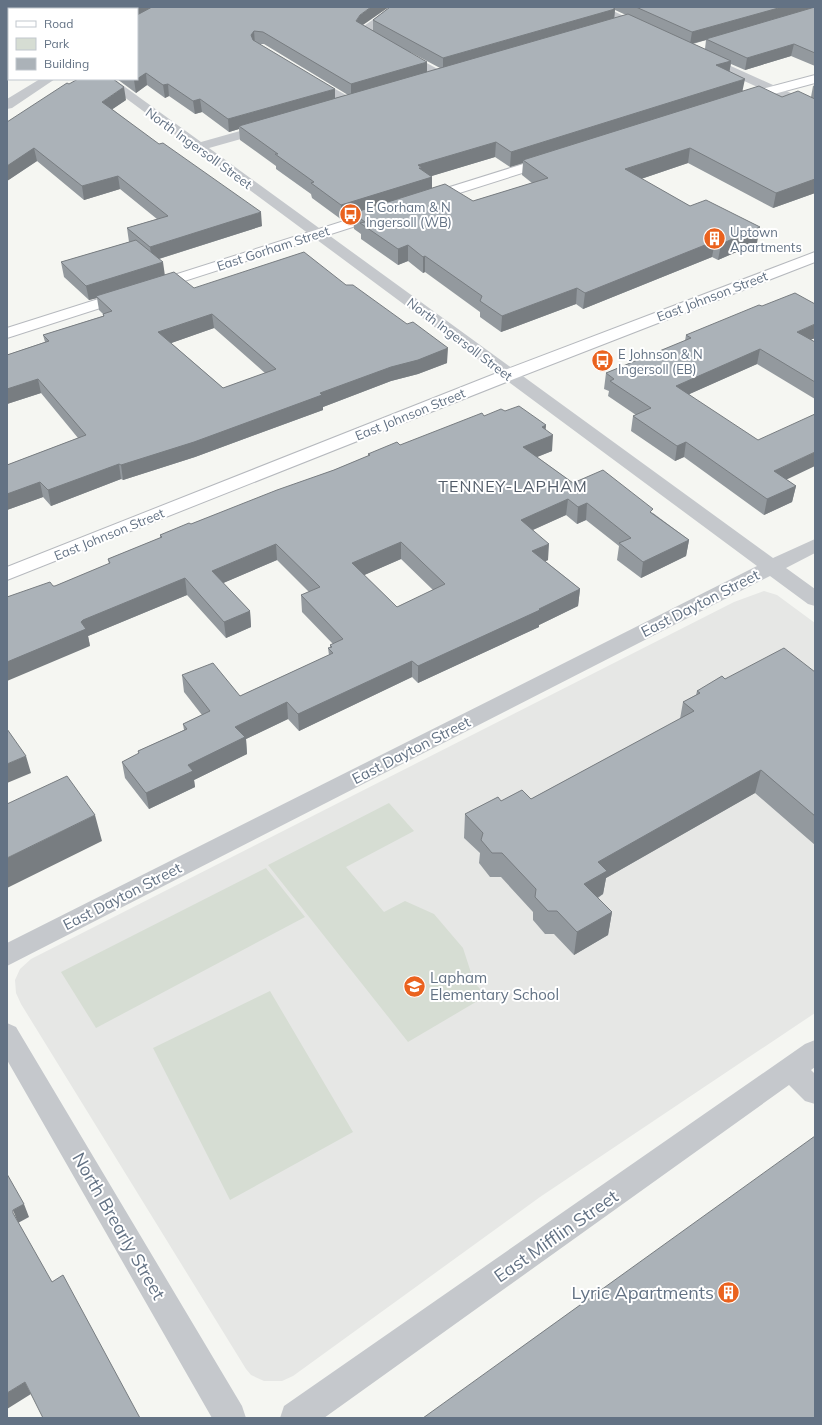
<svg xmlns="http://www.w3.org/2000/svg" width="822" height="1425" font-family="Mulish,sans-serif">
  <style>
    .built { fill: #e6e7e5 }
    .green { fill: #d6ddd3 }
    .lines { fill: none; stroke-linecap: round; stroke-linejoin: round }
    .major-casing { stroke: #b6b9be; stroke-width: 2 }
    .minor { fill: #c5c8cc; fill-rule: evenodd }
    .major { fill: #fff; fill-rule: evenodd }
    .wall { fill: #93999e; fill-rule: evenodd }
    .shaded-wall { fill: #787d81 }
    .building { fill: #abb2b8; stroke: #787d81; fill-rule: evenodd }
    .labels { text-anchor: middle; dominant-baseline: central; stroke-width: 4; stroke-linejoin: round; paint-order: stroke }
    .far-street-label { font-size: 13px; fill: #637284; stroke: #fff }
    .far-poi-label { font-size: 13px; fill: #637284; stroke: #fff; text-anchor: start }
    .street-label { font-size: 15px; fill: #637284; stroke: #fff }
    .poi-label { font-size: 15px; fill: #637284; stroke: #fff; text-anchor: start }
    .neighbourhood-label { font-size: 16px; letter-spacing: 1px; fill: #525c69; stroke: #fff }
    .near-street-label { font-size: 18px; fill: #637284; stroke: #fff }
    .near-poi-label { font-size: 18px; fill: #637284; stroke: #fff; text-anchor: end }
  </style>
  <rect width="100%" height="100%" fill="#f5f6f2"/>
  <path class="built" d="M764,591L777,595L815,623V1013L540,1197L293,1376L282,1381H264L251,1375L246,1369L21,1004L16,993L15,980L20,969L31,959L734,602Z"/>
  <path class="green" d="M389,803L414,831L346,867L384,912L405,901L434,914L463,948L474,982L486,996L408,1042L268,865Z
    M266,868L305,917L96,1028L61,972Z
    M270,991L353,1132L230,1200L153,1048Z"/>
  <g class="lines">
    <defs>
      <path id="major" d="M815,75V83L741,103L735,99L736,96Z
        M552,155L557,156L559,159L557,162L431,202H421L419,199L421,196Z
        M382,209L387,210L389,213L387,216L7,338V328Z
        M815,252V262L514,379L7,580V567L502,371Z"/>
    </defs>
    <use href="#major" class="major-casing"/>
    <path class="minor" d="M391,7H405L370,32L445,73L447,76L445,79H437L360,35L358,33L361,28Z
      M590,7H605L649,28L651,30L649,32H641L592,9Z
      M702,53L815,104V113L698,60L696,57L698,54Z
      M310,75L355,100L356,103L355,106H345L306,82L304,79L306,76Z
      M40,79H55L12,108L7,109V99Z
      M100,79H114L201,142L268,123L273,124L275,127L273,130L209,148L773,558L815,539V553L786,568L815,589V606L808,604L770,576L7,966V943L757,566Z
      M7,1023L16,1027L242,1406L246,1418H212L7,1060Z
      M815,1040V1067L811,1070L815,1074V1104L805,1101L789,1085L324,1418H280L284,1406L805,1044Z"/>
    <use href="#major" class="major"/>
  </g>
  <path class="wall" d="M390,7H815V66L791,56L745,70L731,64L729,72L743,91L782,97H811L813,86L815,85V193L773,208L688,163L641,179L757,243L718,260L712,257L583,309L576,304L501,332L480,317V312L425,272L423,273L408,261L398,265L361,239V234L354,229L353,217L342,220L312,198L311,194L276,169V166L240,140L239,129L229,132L202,112L195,114L169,96L165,98L147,85L136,93L117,79H137V9L363,25L373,31V20ZM615,10L626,15L614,18ZM706,40L705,49L693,44ZM259,44H264L348,95L335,98ZM410,52L440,68L427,72ZM495,157L510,167L523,163L522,175L532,183L473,201L432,189L431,176Z
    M9,32V46L7,38V33Z
    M126,100L112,109L262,226L159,259L164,275L194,288L346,285L447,363L418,374L391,381L323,407V410L195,457L123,480L121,479L51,506L43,497L7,510V465L78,438L41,393L7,404V355L45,342L43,335L103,316V314L99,310L97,298L89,300L64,277L61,262L129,242L127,228L157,219L120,189L84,200L37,161L7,181V122ZM214,328L265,373L223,388L171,343Z
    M686,335L815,338L810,340L815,342V399L757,364L689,394L786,479L796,486L792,502L764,515L684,457L675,461L631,431L633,416L636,415L608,396L609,391L604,389L606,373L685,341Z
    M505,411L546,425L545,429L552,451L537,457L573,483L653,513L689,540L686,556L641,578L617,560L619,546L586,520L577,524L566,515L533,530L548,560L545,561L580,589L578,606L539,625V627L418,683L412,677L299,731L288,719L246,739L247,754L194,780L195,787L149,809L125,778L122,762L139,754L138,751L184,730L183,724L202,715L184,692L182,675L240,696L329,655L328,648H330V645L333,644L302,612L301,595L309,592L277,560L223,583L250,611L251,627L226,638L187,595L88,636L90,646L53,586H55L109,564L108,559L160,538V535L191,524L334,470L368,456V454L400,445L484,416ZM401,559L433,590L397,607L364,575Z
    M815,672V845L755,793L606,878L603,894L598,898L612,912L608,935L574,955L554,934H545L533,920V912L501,877H490L479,863L480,853L464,838L465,814L501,801L531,799L680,719L683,702L696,695L697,691L725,679Z"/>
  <path class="shaded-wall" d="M135,7H154L137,18V9H135Z
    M371,7H389L360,27L356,21L360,15Z
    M782,7H815V9L706,39V40L690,44L692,32Z
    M615,9L614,21L443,70V58Z
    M254,31L255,44L251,35Z
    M794,44L791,56L745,70L747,58Z
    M731,61L729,75L716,65Z
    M427,62V75L351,96V84Z
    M146,73L147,85L136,93L134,80Z
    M745,79L742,93L523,160V163L510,167L511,152Z
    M168,84L169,96L165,98L163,85Z
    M124,87L126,100L104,115L102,102Z
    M335,89V102L239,126V129L229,132L228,119Z
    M200,99L202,112L195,114L193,101Z
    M496,142L495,157L422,179L432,177V192L353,213V217L342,220L341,205L418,165Z
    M34,148L37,161L7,181V166Z
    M690,148L688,163L623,185L625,169Z
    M118,176L120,189L84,200L82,186Z
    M815,179V193L773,208L776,193Z
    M261,212L262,226L152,261L150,247Z
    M760,227L757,243L718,260L721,244Z
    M715,241L712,257L583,309L585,293Z
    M408,245V261L398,265V249Z
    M425,256V272L423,273V257Z
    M163,262L165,276L96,296L97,298L89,300L86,286Z
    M577,288L576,304L501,332L502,316Z
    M212,314L214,328L160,347L158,332Z
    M815,324V338L794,347L797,332Z
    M448,348L447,363L418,374L391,381L323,407V410L195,457L123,480L121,465L320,393L391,367Z
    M760,349L757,364L674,401L676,386Z
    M38,379L41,393L7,404V389Z
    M546,425L545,438L553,435L552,451L522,463L523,447L542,427Z
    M686,442L684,457L675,461L677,446Z
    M815,452V466L771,487L774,471Z
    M119,464L121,479L51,506L48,490Z
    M40,482L43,497L7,510V494Z
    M796,486L792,502L764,515L767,499Z
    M568,499L566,515L519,536L521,520Z
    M587,503L586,520L577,524L578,507Z
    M689,540L686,556L641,578L643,562Z
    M401,542V559L353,580L352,563Z
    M276,544L277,560L214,587L212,571Z
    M549,544L548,560L531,568L532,551Z
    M185,578L187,595L88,636L90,646L7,681V662L81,622L83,620Z
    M580,589L578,606L539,625V627L418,683V666L539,609Z
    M250,611L251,627L226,638L224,622Z
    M412,661V677L299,731L298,714Z
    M287,702L288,719L246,739L247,754L194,780L195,787L149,809L146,793L188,765L235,727Z
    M26,756L31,773L7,783V764Z
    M761,770L755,793L606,878L603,894L581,907L584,884L598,862Z
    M95,815L102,841L7,888V858Z
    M612,912L608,935L574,955L577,932Z
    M24,1204L29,1217L18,1223L13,1210Z
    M25,1382L31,1394L7,1409V1393Z"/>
  <path class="building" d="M53,7H135V9H50Z
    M152,7H371L360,15L356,21L427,62L351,84L263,32L254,31L251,35L253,40L335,89L228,119L200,99L193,101L168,84L163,85L146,73L137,79V15Z
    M390,7H612L615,9L443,58L373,20Z
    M636,7H782L692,32Z
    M815,7V53L794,44L747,58L706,39Z
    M628,14L731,61L716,65L745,79L511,152L496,142L418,165L422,168H419L432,177L341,205L311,183L314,182L275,154H278L239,126Z
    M78,79H113L124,87L102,102L159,144L163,143L261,212L150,247L127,228L168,216L118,176L82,186L34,148L7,166V122L67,83L69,84Z
    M759,86L782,97L798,91L815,99V179L776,193L690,148L625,169L690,206L706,200L760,227L721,244L715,241L585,293L577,288L502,316L480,301L482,296L425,256L423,257L408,245L398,249L360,223L365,222L353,213L445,184L473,201L548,178L523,160Z
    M136,240L163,262L86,286L61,262Z
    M304,252L346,285H353L407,324L413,322L448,348L418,360L391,367L320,393L322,395L194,442L121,465L119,464L48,490L40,482L7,494V465L86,435L38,379L7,389V355L49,341L43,335L104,316L103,314L112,311L96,296L174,272L194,288ZM212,314L276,369L223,388L158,332Z
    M795,293L815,304V324L797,332L815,342V382L760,349L676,386L758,440L815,414V452L774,471L796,486L767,499L686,442L677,446L633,416L651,408L610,381L614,379L606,373L691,338L686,335L759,305L762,306Z
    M519,406L546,425L542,427L553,435L523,447L573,483L603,470L653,509L650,512L689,540L643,562L619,543L631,538L587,503L578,507L568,499L521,520L549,544L532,551L580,589L539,609L540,610L418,666L412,661L298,714L287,702L235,727L245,737L188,765L193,771L146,793L122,762L139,753L138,751L187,729L183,724L210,711L182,675L213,663L240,696L333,653L328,648L332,647L330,645L343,639L301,595L320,587L276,544L212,571L250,611L224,622L185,578L83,620L81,622L86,629L7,662V597L50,582L53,586H55L110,563L108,559L162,537L160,535L189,523L191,524L277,490L334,470L370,455L368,454L397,442L400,445L482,413L484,416L501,409L505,411ZM401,542L445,584L397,607L352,563Z
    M784,648L815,672V816L761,770L598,862L607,871L584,884L612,912L577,932L557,911H548L535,897L536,889L502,853H492L481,840L483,833L465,814L498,797L501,801L522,790L531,799L694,711L683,702L700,693L697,691L722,676L725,679Z
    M7,729L26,756L7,764Z
    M67,776L95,815L7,858V804Z
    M815,1136V1418H423Z
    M7,1174L24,1204L13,1210V1213L52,1282L63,1275L140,1418H43L25,1382L7,1393Z"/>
  <defs>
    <symbol id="bus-disc" viewBox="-11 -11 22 22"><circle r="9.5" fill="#ea621e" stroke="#fff"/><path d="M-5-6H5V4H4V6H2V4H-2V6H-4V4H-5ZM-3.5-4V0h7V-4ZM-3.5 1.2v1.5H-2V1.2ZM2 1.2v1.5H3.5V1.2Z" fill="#fff"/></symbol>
    <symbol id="building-disc" viewBox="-11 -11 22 22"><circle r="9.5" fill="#ea621e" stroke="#fff"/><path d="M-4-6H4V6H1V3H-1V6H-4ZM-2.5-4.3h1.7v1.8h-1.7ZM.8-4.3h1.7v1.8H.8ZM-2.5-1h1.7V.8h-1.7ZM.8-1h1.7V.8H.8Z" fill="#fff"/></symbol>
    <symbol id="school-disc" viewBox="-11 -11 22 22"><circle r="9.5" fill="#ea621e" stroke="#fff"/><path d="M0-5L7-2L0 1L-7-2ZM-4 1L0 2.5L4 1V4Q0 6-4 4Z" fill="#fff"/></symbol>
  </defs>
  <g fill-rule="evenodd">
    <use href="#bus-disc" x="338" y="202" width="25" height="25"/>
    <use href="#building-disc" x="702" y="226" width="25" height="25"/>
    <use href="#bus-disc" x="590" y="348" width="25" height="25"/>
    <use href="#school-disc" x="402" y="974" width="25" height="25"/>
    <use href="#building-disc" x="716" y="1280" width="25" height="25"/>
  </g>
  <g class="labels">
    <g class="far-street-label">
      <text transform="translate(199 148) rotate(36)">North Ingersoll Street</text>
      <text transform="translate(273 248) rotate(-18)">East Gorham Street</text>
      <text transform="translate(712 296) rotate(-21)">East Johnson Street</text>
      <text transform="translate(460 339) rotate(37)">North Ingersoll Street</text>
      <text transform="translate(410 414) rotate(-22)">East Johnson Street</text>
      <text transform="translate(109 534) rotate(-22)">East Johnson Street</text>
    </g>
    <g class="far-poi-label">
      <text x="366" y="207">E Gorham &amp; N<tspan x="366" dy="15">Ingersoll (WB)</tspan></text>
      <text x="730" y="232">Uptown<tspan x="730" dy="15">Apartments</tspan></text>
      <text x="618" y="354">E Johnson &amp; N<tspan x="618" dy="15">Ingersoll (EB)</tspan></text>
    </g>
    <g class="street-label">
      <text transform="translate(700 603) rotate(-27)">East Dayton Street</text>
      <text transform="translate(411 750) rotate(-27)">East Dayton Street</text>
      <text transform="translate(122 896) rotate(-27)">East Dayton Street</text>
    </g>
    <g class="poi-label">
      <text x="430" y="977">Lapham<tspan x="430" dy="17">Elementary School</tspan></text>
    </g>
    <g class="neighbourhood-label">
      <text x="513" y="486">TENNEY-LAPHAM</text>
    </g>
    <g class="near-street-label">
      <text transform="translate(119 1226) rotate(60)">North Brearly Street</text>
      <text transform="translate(556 1236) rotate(-35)">East Mifflin Street</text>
    </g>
    <g class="near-poi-label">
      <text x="714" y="1292">Lyric Apartments</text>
    </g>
  </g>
  <rect width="822" height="1425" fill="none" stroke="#637284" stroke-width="16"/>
  <rect x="8" y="8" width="130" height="72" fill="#ffffff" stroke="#c1c7ce"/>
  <rect x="16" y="21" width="20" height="6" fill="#ffffff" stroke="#c1c7ce"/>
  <text x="44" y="28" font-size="12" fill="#637284">Road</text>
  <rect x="16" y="38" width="20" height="12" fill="#d6ddd3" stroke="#c1c7ce"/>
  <text x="44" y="48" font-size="12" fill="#637284">Park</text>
  <rect x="16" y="58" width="20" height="12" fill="#abb2b8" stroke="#c1c7ce"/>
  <text x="44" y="68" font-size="12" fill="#637284">Building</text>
</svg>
